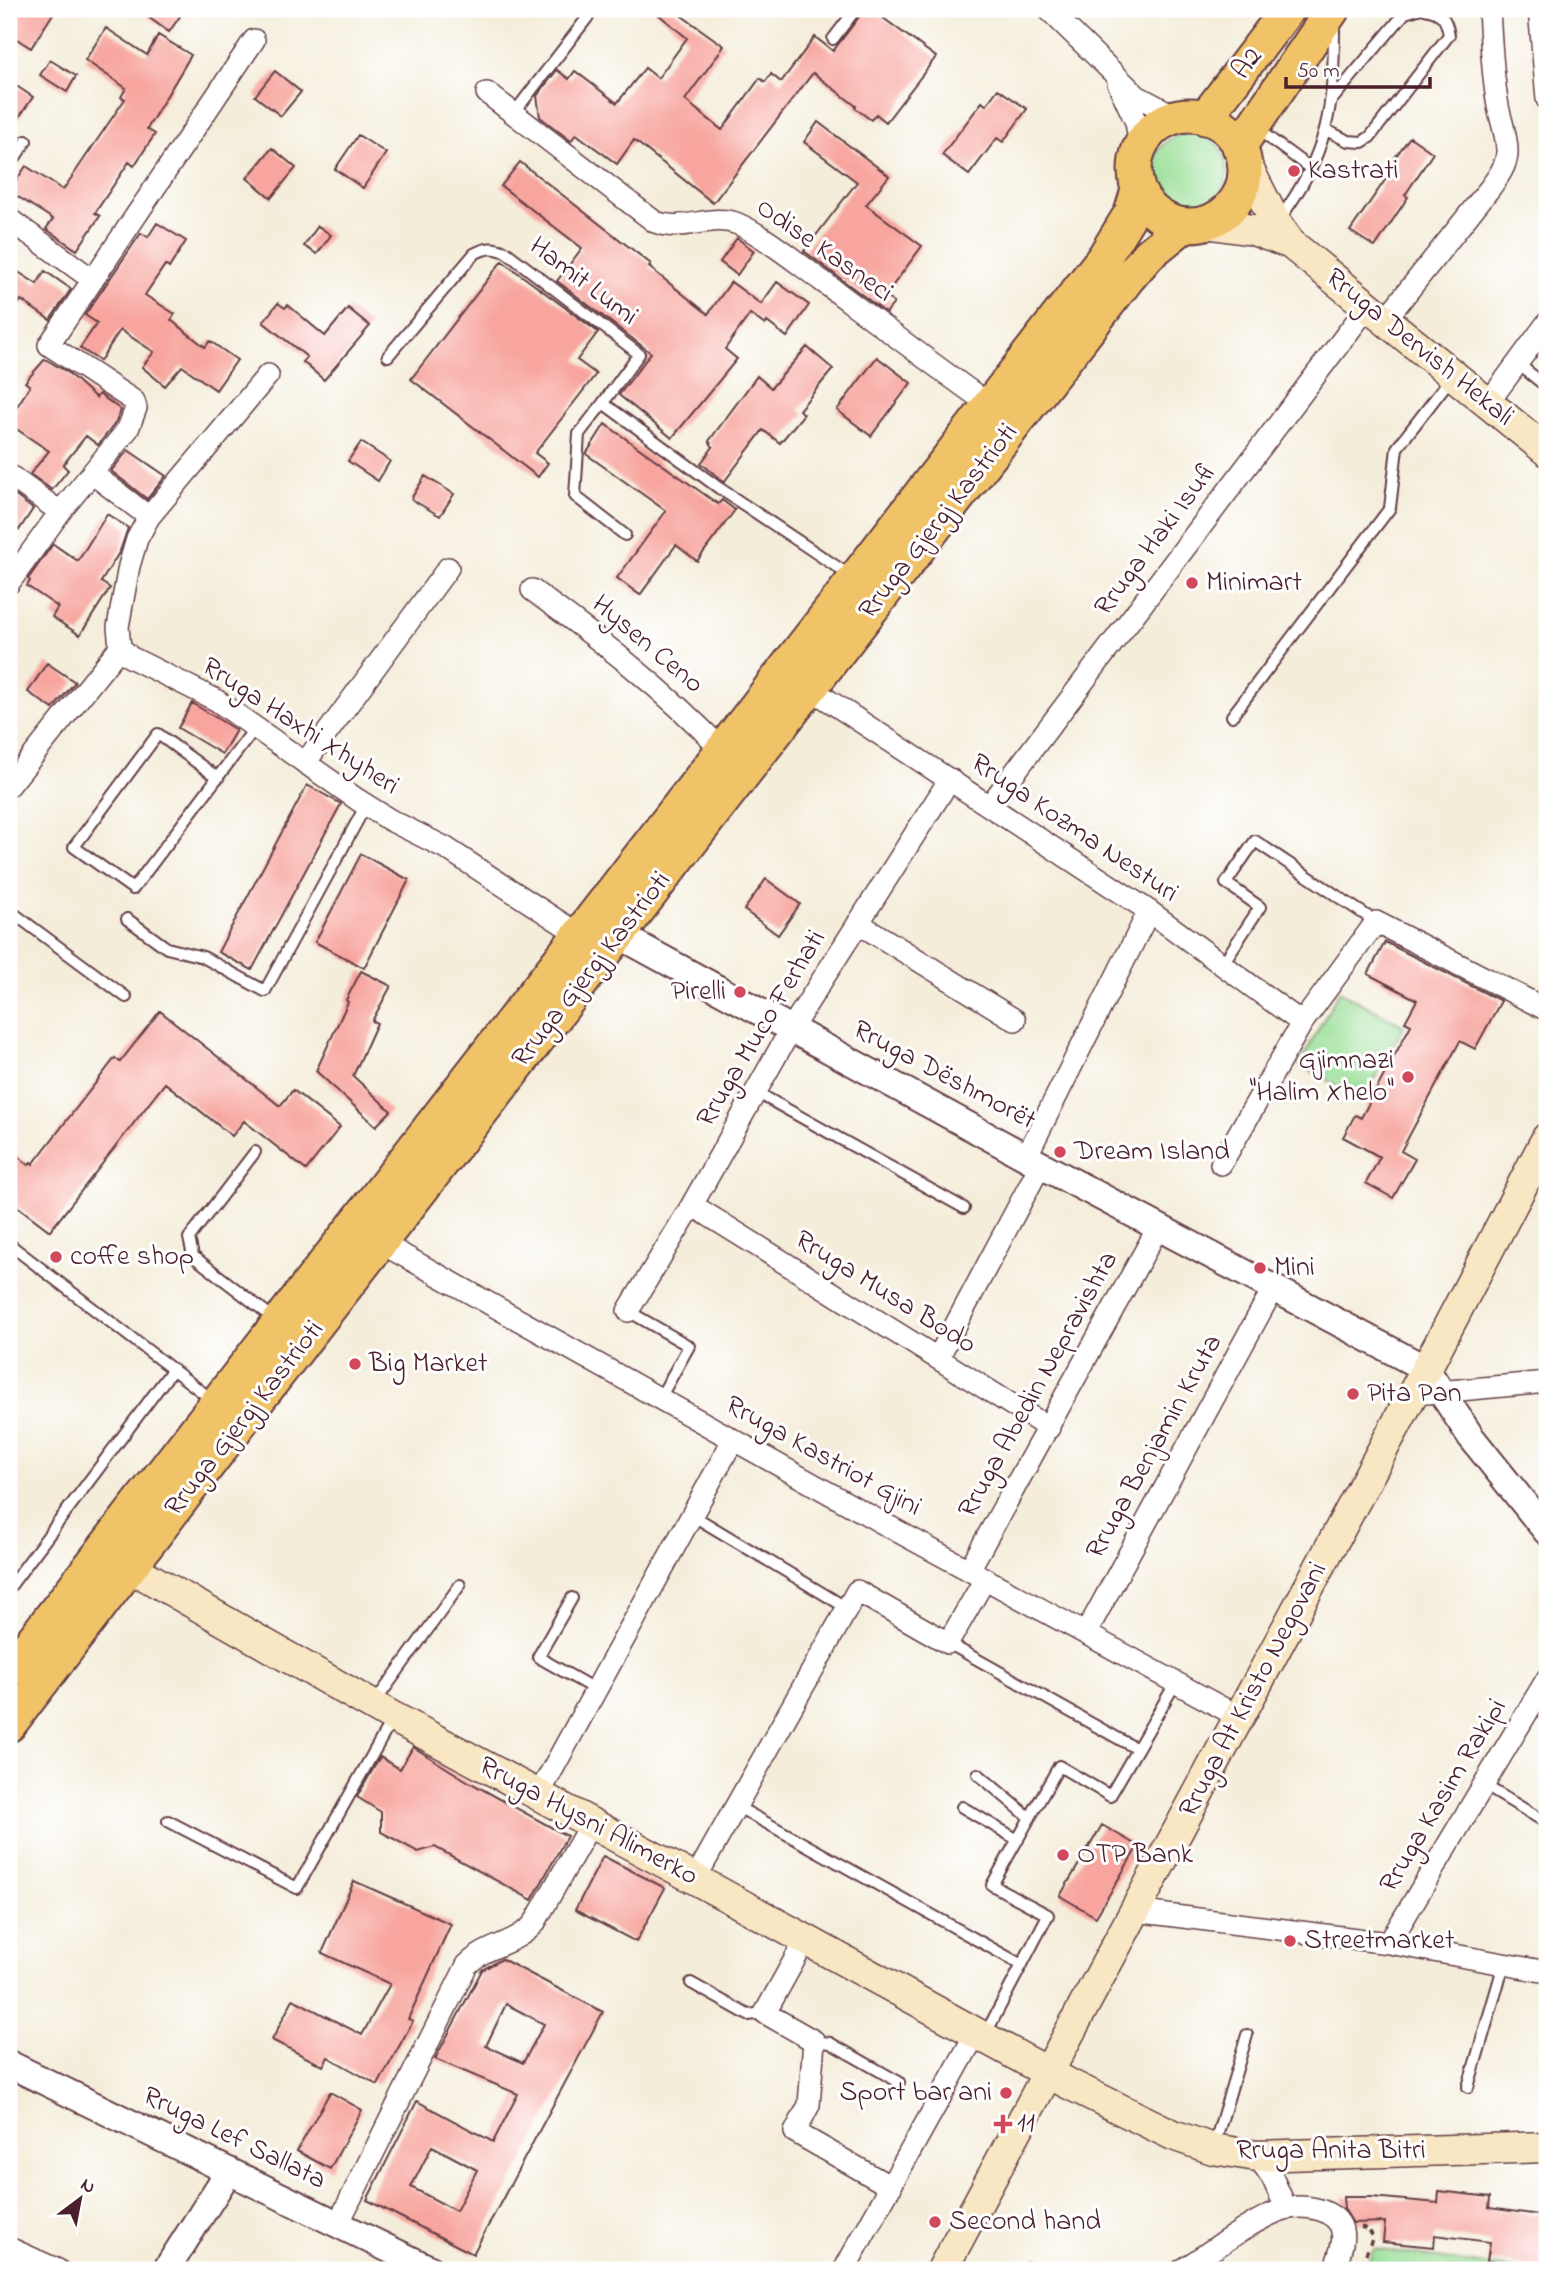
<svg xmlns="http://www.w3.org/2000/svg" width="1556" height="2279" font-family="'Indie Flower',sans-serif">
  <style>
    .green { fill: #9adf97; stroke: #727f61; stroke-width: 2 }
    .building { fill: #f7a59e; fill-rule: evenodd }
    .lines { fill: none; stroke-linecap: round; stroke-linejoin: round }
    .service-casing { stroke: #643e45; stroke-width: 14 }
    .minor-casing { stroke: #643e45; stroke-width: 24 }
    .tertiary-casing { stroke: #643e45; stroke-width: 30 }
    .secondary-casing { stroke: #643e45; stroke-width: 33 }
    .primary-casing { stroke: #643e45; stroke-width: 37 }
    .path { stroke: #643e45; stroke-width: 3.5; stroke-dasharray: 5 5; stroke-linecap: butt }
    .service { stroke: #fff; stroke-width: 10 }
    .minor { stroke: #fff; stroke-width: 21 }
    .tertiary { stroke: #fff; stroke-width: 26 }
    .secondary { stroke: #f9e7c3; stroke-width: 30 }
    .primary { stroke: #f1c369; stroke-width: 33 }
    .poi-dot { fill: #d1495b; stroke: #fff; stroke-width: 2.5 }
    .labels { text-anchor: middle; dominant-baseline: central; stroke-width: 6; stroke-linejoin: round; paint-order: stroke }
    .street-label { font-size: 28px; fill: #4a1f2b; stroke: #fff }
    .poi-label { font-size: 28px; fill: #4a1f2b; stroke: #fff; text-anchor: start }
  </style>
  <rect width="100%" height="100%" fill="#fff"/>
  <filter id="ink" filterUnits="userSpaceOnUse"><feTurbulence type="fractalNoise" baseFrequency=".0143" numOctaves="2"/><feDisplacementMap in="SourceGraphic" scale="14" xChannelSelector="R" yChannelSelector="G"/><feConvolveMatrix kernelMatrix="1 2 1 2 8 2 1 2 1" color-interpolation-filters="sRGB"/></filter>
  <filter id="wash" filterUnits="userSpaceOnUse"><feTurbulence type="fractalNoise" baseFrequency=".00686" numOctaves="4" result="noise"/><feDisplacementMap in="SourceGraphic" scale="28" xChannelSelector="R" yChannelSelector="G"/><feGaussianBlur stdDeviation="1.57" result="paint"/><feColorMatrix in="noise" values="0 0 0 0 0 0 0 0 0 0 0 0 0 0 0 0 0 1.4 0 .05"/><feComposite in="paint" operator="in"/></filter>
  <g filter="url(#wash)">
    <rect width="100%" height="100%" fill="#f4edda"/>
    <path class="green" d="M1153 170a37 37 0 1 1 74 0a37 37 0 1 1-74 0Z
      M1339,991L1404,1026L1364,1100L1299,1065Z
      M1374,2249L1522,2270H1364Z"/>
    <g id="blocks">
      <path class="building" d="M21,9H56L31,48L9,34V27Z
        M137,9H185L169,32Z
        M652,9H672L724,46L685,100L722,130L760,78L765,82L771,74L781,82L815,37L833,51L865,9H871L936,57L886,122L876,114L871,120L855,108L856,106L813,73L713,203L634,140L617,164L576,134L571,141L540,117L537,96L557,70L569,79L575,71L617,103L645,68L658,78L687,38Z
        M106,28L147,55L158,35L191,55L147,129L155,134L134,166L129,162L95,213L100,216L77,250L46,229L53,219L9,191L26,166L63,190L125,99L121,97L126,88L85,60Z
        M50,60L76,76L67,92L40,75Z
        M275,71L301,92L281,116L255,96Z
        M9,81L33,97L9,132Z
        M998,89L1027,109L1003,142L997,138L969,175L942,155L982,102L986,105Z
        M818,122L889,176L866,205L922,246L885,296L894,303L886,313L804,251L857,182L804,142Z
        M358,135L386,153L363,188L335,169Z
        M1410,137L1433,153L1405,195L1408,197L1375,247L1350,231L1392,170L1388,167Z
        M272,148L296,168L271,198L247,178Z
        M520,162L651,264L649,267L708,314L731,282L761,304L777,282L809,305L787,337L767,322L765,325L750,314L725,349L737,359L672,438L619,395L651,353L557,281L582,248L501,186Z
        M157,223L186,241L169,268L165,265L145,295L175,314L171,320L205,347L210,341L237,360L216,390L182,366L165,386L142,367L154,352L120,330L100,361L80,348L97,323L85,315L141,233L148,237Z
        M318,226L331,235L317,254L304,246Z
        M737,238L754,251L737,275L720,262Z
        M502,261L598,332L577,360L596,374L535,453L548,463L538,477L411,379Z
        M9,266L37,284L45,271L71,289L50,320L21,300L9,318Z
        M278,303L285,308L288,305L325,336L348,308L370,326L324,380L303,362L307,357L263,322Z
        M807,347L833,369L799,410L804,414L780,443L763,430L724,482L701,463L713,447L709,441L757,376L771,388Z
        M877,357L911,383L871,436L837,410Z
        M45,359L67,372L96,398L99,394L121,410L116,422L98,445L86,436L63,465L68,470L52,490L30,474L49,451L9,424V419L30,386L25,382Z
        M605,424L718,504L722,500L735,510L697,561L676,545L640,595L617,578L666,511L586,454Z
        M361,442L390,461L378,481L348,461Z
        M128,450L166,476L147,499L111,471Z
        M425,476L454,494L440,516L411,499Z
        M9,491L33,509L19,530L9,523Z
        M107,514L128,528L120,551L101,582L110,588L80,635L52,617L58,607L27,586L30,581L28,579L53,544L78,561Z
        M47,663L75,682L53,709L28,692Z
        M192,703L236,730L222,754L178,728Z
        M307,785L341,804L252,970L218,952Z
        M361,854L409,880L364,968L315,942Z
        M766,879L800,904L778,935L744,910Z
        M1385,942L1501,1001L1475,1049L1460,1041L1401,1151L1415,1159L1393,1198L1366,1183L1380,1157L1343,1137L1355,1115L1361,1118L1411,1025L1405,1022L1417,1000L1368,974Z
        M361,971L391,986L372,1021L377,1023L353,1076L391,1111L376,1126L316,1071L348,1002L346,1000Z
        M160,1011L280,1106L293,1090L340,1127L306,1170L244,1121L232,1136L165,1083L50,1231L9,1200V1149L29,1165L31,1162L33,1164L115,1058L120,1062Z
        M413,1747L469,1782L567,1836L532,1900L435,1847L418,1852L381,1832V1812L357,1797L380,1757L400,1769Z
        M1102,1825L1138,1846L1096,1917L1060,1896Z
        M603,1856L665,1888L636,1942L575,1910Z
        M354,1881L451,1924L408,2019L413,2021L378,2085L328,2057L323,2066L272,2040L293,1999L362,2035L390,1984L322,1953Z
        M502,1959L603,2012L473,2254L367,2200L417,2101L493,2142L518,2094L435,2059L482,1970ZM506,2004L544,2024L523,2063L486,2046ZM432,2146L477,2170L456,2211L411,2187Z
        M330,2092L362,2110L330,2169L297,2151Z
        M1439,2191L1490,2197L1489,2208L1547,2216V2268L1487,2261L1490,2242L1435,2235L1434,2247L1383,2242L1385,2222L1353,2223L1344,2209L1343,2197H1371L1438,2203Z"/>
    </g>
  </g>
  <g filter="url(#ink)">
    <use href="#blocks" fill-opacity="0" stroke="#643e45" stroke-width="2"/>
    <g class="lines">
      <defs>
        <path id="service" d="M1064,23L1075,9
          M833,39L856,9
          M1330,102L1405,13L1418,9
          M514,113L594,9
          M1257,129L1311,169
          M1326,130L1348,141L1362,142L1370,137L1449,35C1446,18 1442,12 1425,9
          M9,167L26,141
          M1278,221C1329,153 1334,108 1334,26
          M388,356L474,254C487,247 493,247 506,252L639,354L603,403L719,488L852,577
          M1517,363L1547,387
          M603,403L579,434L575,496L625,535
          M1232,716L1390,508L1397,448L1451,378
          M218,778L158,734L74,847L133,889L255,728
          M9,910L126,997
          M127,919L167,948L203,957L265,991L366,805
          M1222,965L1260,907L1226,883L1255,841L1376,922
          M756,1092L964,1208
          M255,1152L189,1238L193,1256L276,1320
          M9,1244L215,1402
          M628,1311L689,1346L660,1398
          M692,1515L847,1608
          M9,1588L173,1369
          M572,1598L538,1657L596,1690
          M948,1643L1137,1749
          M373,1705L460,1585
          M978,1774L1030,1818
          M1484,1785L1547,1823
          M736,1806L1022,1965
          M962,1807L1018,1840
          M168,1821L297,1888L393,1718
          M691,1983L748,2015L765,2013
          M985,2035L1048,1915L992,1885L1059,1766L1110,1796L1176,1682
          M814,2041L830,2043L899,2082
          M1468,2087L1504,1964
          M1214,2146L1247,2035
          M1028,2270L1029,2268"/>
        <path id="minor" d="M1048,9L1137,96L1177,117
          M1539,9L1547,99
          M1118,83L1136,122L1140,146
          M487,93L655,222C683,233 711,213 738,224C762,234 800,265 822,281C878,323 933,365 990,405
          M9,219L93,280
          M1385,320L1490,188C1497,178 1506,167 1507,154C1508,138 1501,122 1498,106C1492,74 1491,41 1489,9
          M268,375L149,517L137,539L129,566L118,627L120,647L130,657L216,700L358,800L390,820L446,848L578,934
          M1488,403L1547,323
          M93,474L149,517
          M9,475L60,512
          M9,583L60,512L128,429L136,408L134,401L49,345L254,40
          M532,590C599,639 664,689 722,750
          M811,689L1149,911L1302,1023
          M305,763L448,568
          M9,786L120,647
          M990,805L1368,306
          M858,923L1015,1020
          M1026,1157L1149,911
          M1221,1164L1302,1023L1376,922L1547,1010
          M692,1205L1049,1428
          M381,1243L888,1526L1239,1717
          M628,1311L692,1205L791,1029L950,779
          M938,1358L1041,1164
          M1427,1393L1547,1382
          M969,1570L1159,1226
          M1086,1633L1274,1287
          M539,1794L733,1440
          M695,1879L857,1591L948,1643L985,1579
          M1135,1911L1389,1943L1547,1972
          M806,1939L765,2013L814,2041L809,2105L795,2132L891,2187
          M1389,1943L1547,1679
          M1257,2156L1272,2177L1286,2208
          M338,2224L467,1965C485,1946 516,1944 534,1924L591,1823
          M9,2248L58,2270
          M844,2270L976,2033
          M1182,2270C1209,2253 1256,2217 1285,2209C1299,2205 1320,2207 1332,2216C1351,2229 1340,2253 1334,2270"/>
        <path id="tertiary" d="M619,935L1026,1157L1426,1369L1471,1437L1547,1532
          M9,2064L432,2270
          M166,2270L229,2171"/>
        <path id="secondary" d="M1244,160L1276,223L1291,244L1547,451
          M1205,223L1253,230L1291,244
          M130,1567L393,1717L695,1879L1069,2084L1173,2135L1213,2149L1257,2156L1547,2147
          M942,2270L1426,1369L1547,1138"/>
        <path id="primary" d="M1135 170a55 55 0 1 1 110 0a55 55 0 1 1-110 0Z
          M1205,118L1288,9
          M1239,147L1333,9
          M9,1671L1104,257L1131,213L1138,190
          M9,1725L241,1422L1129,277L1149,254L1185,225"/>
      </defs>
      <use href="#service" class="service-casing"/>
      <use href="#minor" class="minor-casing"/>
      <use href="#tertiary" class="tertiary-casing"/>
      <use href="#secondary" class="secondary-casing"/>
      <use href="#primary" class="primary-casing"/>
      <path class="path" d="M1361,2227L1369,2230L1373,2237L1363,2261
        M1358,2270L1363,2261L1433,2270"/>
      <use href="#service" class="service"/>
      <use href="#minor" class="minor"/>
      <use href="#tertiary" class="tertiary"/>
      <use href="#secondary" class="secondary"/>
      <use href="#primary" class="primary"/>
    </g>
  </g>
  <g class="poi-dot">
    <circle cx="1294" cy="171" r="7"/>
    <circle cx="1192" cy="583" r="7"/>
    <circle cx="740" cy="992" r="7"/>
    <circle cx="1408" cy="1077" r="7"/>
    <circle cx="1060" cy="1152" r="7"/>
    <circle cx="56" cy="1257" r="7"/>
    <circle cx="1260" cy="1268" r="7"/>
    <circle cx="355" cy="1364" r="7"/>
    <circle cx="1353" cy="1394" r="7"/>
    <circle cx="1063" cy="1855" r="7"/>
    <circle cx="1290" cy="1941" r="7"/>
    <circle cx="1006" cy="2093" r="7"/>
    <path d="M999.5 2113.5h7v7h7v7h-7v7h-7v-7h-7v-7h7z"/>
    <circle cx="935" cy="2222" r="7"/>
  </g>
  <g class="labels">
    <g class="street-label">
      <text transform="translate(1248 64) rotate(-54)">A2</text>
      <text transform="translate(824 251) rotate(35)">Odise Kasneci</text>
      <text transform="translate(583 282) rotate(37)">Hamit Lumi</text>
      <text transform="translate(1419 348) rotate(39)">Rruga Dervish Hekali</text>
      <text transform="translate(939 522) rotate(-52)">Rruga Gjergj Kastrioti</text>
      <text transform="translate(1157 539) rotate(-53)">Rruga Haki Isufi</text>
      <text transform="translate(647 645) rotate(40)">Hysen Ceno</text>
      <text transform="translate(300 727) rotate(33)">Rruga Haxhi Xhyheri</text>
      <text transform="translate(1074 829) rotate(34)">Rruga Kozma Nesturi</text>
      <text transform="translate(592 970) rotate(-52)">Rruga Gjergj Kastrioti</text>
      <text transform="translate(762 1029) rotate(-59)">Rruga Muco Ferhati</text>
      <text transform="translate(944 1076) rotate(28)">Rruga Dëshmorët</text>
      <text transform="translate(885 1293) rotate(32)">Rruga Musa Bodo</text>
      <text transform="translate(1039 1385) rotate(-61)">Rruga Abedin Nepravishta</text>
      <text transform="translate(245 1419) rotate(-52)">Rruga Gjergj Kastrioti</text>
      <text transform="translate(1155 1447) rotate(-61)">Rruga Benjamin Kruta</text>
      <text transform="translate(823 1457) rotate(29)">Rruga Kastriot Gjini</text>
      <text transform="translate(1254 1690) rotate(-62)">Rruga At Kristo Negovani</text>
      <text transform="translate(1444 1796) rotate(-59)">Rruga Kasim Rakipi</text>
      <text transform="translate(588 1822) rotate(28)">Rruga Hysni Alimerko</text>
      <text transform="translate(234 2139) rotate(26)">Rruga Lef Sallata</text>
      <text x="1331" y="2151">Rruga Anita Bitri</text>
    </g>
    <g class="poi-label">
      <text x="1308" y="171">Kastrati</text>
      <text x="1206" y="583">Minimart</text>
      <text x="726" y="992" text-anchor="end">Pirelli</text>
      <text x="1394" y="1061" text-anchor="end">Gjimnazi<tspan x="1394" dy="32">"Halim Xhelo"</tspan></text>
      <text x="1074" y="1152">Dream Island</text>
      <text x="70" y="1257">coffe shop</text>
      <text x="1274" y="1268">Mini</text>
      <text x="369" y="1364">Big Market</text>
      <text x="1367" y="1394">Pita Pan</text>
      <text x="1077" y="1855">OTP Bank</text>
      <text x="1304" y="1941">Streetmarket</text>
      <text x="992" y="2093" text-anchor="end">Sport bar ani</text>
      <text x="1017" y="2124">11</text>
      <text x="949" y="2222">Second hand</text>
    </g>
  </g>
  <rect width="1556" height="2279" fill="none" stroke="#fff" stroke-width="35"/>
  <g transform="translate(80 2199) rotate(32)" stroke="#ffffff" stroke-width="5" paint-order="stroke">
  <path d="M0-5L12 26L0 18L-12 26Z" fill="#4a1f2b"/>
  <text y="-10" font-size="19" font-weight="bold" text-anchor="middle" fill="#4a1f2b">N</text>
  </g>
  <path d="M1286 77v10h144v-10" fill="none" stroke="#4a1f2b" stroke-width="3.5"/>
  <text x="1297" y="77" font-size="21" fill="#4a1f2b" stroke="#ffffff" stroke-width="5" paint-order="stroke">50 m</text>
</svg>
